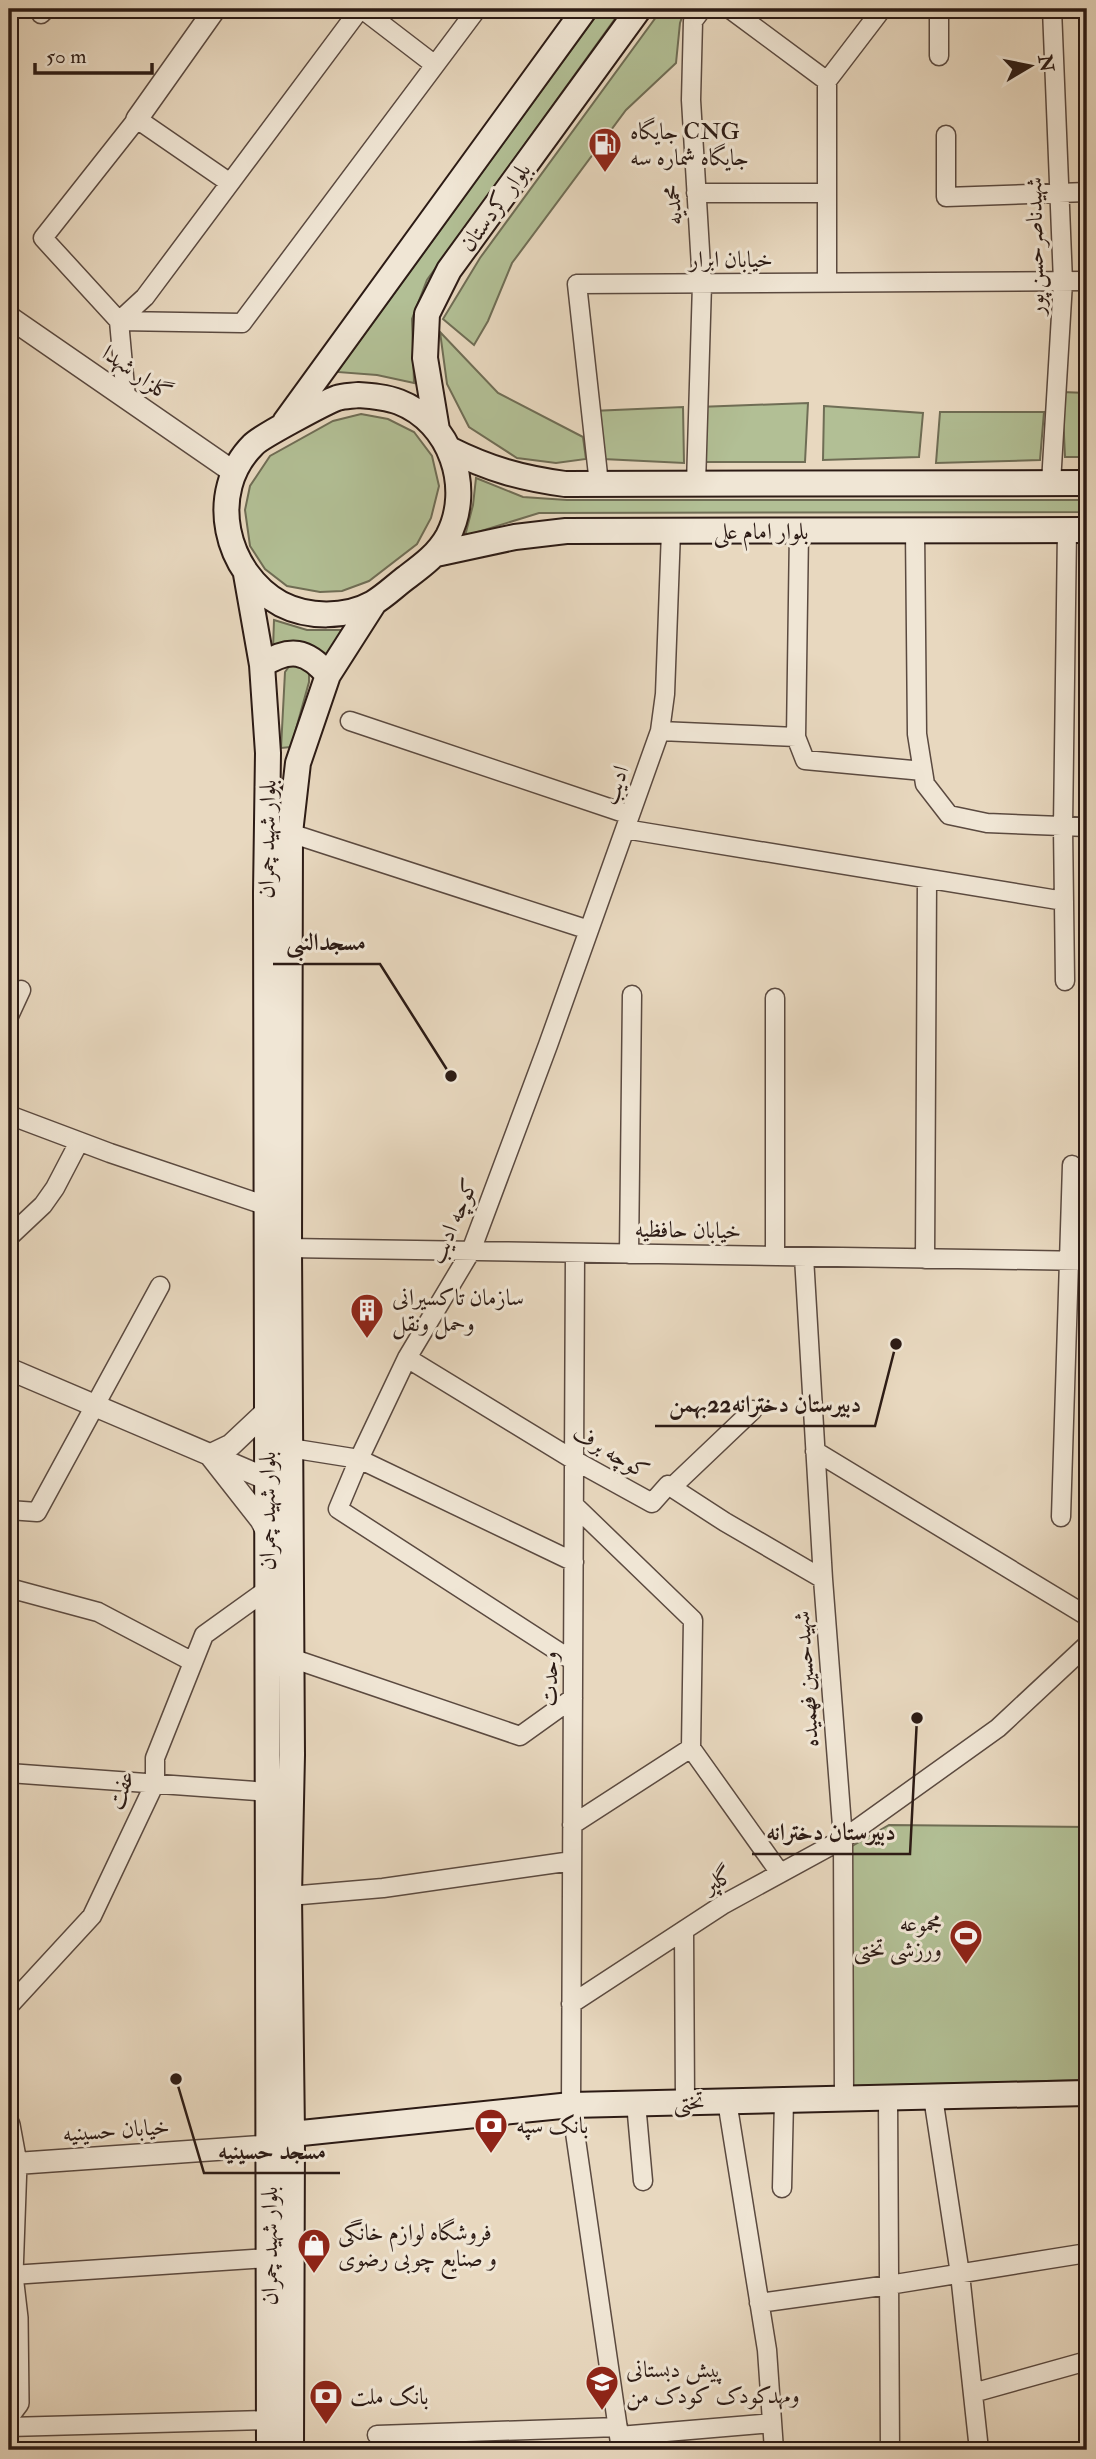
<svg xmlns="http://www.w3.org/2000/svg" width="1096" height="2459" font-family="'IM FELL Double Pica',Amiri,serif">
  <style>
    .grass { fill: #b2bf95; stroke: #6f6d55; stroke-width: 2 }
    .lines { fill: none; stroke-linecap: round; stroke-linejoin: round }
    .minor-casing { stroke: #5b4a40; stroke-width: 21 }
    .tertiary-casing { stroke: #5b4a40; stroke-width: 24 }
    .secondary-casing { stroke: #2c1b15; stroke-width: 28 }
    .minor { stroke: #f0e6d5; stroke-width: 18 }
    .tertiary { stroke: #f0e6d5; stroke-width: 21 }
    .secondary { stroke: #f0e6d5; stroke-width: 24 }
    .labels { text-anchor: middle; dominant-baseline: central; stroke-width: 6; stroke-linejoin: round; paint-order: stroke }
    .poi-label { font-size: 23px; fill: #2c1b15; stroke: #f0e6d5; text-anchor: start }
    .street-label { font-size: 23px; fill: #2c1b15; stroke: #f0e6d5 }
    .leader { fill: none; stroke: #2c1b15; stroke-width: 2.5 }
    .callout-dot { fill: #2c1b15; stroke: #f0e6d5; stroke-width: 2.5 }
    .callout-label { font-size: 24px; text-anchor: middle; font-weight: bold; fill: #2c1b15; stroke: #f0e6d5; stroke-width: 6; stroke-linejoin: round; paint-order: stroke }
  </style>
  <rect width="100%" height="100%" fill="#e8d8bf"/>
  <filter id="stains"><feTurbulence type="fractalNoise" baseFrequency=".00286" numOctaves="4"/><feColorMatrix values="0 0 0 0 .2 0 0 0 0 .09 0 0 0 0 .02 0 0 0 .5 -.17"/></filter>
  <radialGradient id="worn" r=".72"><stop offset=".6" stop-color="#630" stop-opacity="0"/><stop offset="1" stop-color="#630" stop-opacity=".3"/></radialGradient>
  <path class="grass" d="M601,9H622L427,280L412,319L414,383L377,375L337,372Z
    M662,9H685L680,23L676,63L626,110L512,263L488,321L474,345L443,319L480,258Z
    M440,332L498,393L583,437L586,459L556,463L517,458L469,427L447,384Z
    M1062,392L1087,393V457H1065Z
    M808,403L805,462H700L698,407Z
    M824,406L923,413L919,457L823,460Z
    M683,407L684,463L603,459L592,411Z
    M940,412H1044L1040,460L936,463Z
    M361,414L388,419L414,432L432,456L439,486L431,518L417,544L369,581L342,591L320,592L287,586L265,569L250,546L245,510L250,486L270,456L333,421Z
    M476,478L523,497L567,500H1087V512L539,513L465,536L473,505Z
    M274,620L307,630H344L326,659C305,640 299,638 273,650Z
    M291,664L309,669V682L291,747L281,748L285,672Z
    M889,1825L1087,1827V2080L848,2086L840,1853Z"/>
  <g class="lines">
    <defs>
      <path id="minor" d="M362,9L435,65
        M730,9L827,81
        M939,9V56
        M41,14L46,9
        M946,135V197L1087,192
        M230,183L137,119L43,238L119,321L242,323L477,9
        M696,193H827
        M827,283V81L882,9
        M126,398L119,321L145,297L360,9
        M1051,483L1063,282L1052,9
        M599,484L577,284L1087,281
        M696,484L702,284L691,100L693,21L702,9
        M915,530L917,734L925,784L949,815L987,823L1087,827
        M799,531L796,737L805,760L923,771
        M350,721L630,815
        M660,731L796,737
        M625,829L1064,901
        M290,833L589,930
        M1065,981L1063,827L1067,530
        M775,998V1256
        M9,1016L21,990
        M9,1115L110,1153L267,1206
        M9,1237L43,1205L55,1188L79,1142
        M289,1248L1087,1261
        M575,1253L571,2105L621,2450
        M629,1254L632,995
        M804,1257L823,1579L843,1839L844,2099
        M925,1259L927,879
        M407,1358L574,1460L652,1503L668,1485L725,1522L823,1579
        M290,1448L359,1459L407,1358L471,1251L548,1045L660,731L665,694L671,531
        M815,1451L1087,1616
        M672,1487L753,1410
        M9,1510L37,1512L160,1286
        M1061,1517L1072,1165
        M9,1588L98,1612L193,1662
        M291,1658L520,1736L573,1698
        M573,1661L338,1509L359,1459L574,1562
        M691,1748L780,1873
        M9,1773L269,1792
        M572,1825L691,1748L693,1620L574,1505
        M289,1896L383,1888L572,1861
        M684,1930L685,2102
        M571,2004L724,1904L843,1839L998,1728L1087,1645
        M9,2006L92,1916L155,1783V1758L204,1635L268,1589
        M933,2097L960,2274L979,2450
        M888,2098L890,2450
        M727,2101L767,2350L774,2450
        M636,2103L643,2181
        M782,2188L784,2100
        M12,2275L268,2258
        M759,2303L889,2285L1087,2253
        M973,2393L1087,2361
        M9,2427L269,2420
        M377,2435L618,2427
        M619,2436L772,2423"/>
      <path id="tertiary" d="M137,119L215,9
        M9,317L235,473
        M9,1369L267,1479
        M267,1411L231,1445L210,1455L261,1520L267,1532
        M9,2125L16,2163L12,2275L17,2318L18,2403L9,2415
        M9,2164L268,2146"/>
      <path id="secondary" d="M358,395C372,396 386,397 399,402C451,422 473,488 448,536C438,554 423,565 407,577C396,585 385,596 373,603C346,618 308,618 281,604C225,573 206,492 253,445C260,437 326,402 337,398C343,396 351,396 358,395Z
        M285,422L585,9
        M437,430L425,358L427,314L449,270L639,9
        M449,449C489,469 521,478 565,484L1087,483
        M436,554L515,537L566,531L1087,530
        M246,574L262,665L268,753L266,893L269,2450
        M262,665C290,647 307,650 328,675
        M279,2141L292,2134L571,2105L1087,2093
        M291,2450L292,2134L289,1896L292,1755L289,1248L290,833L298,763L328,675L374,603"/>
    </defs>
    <use href="#minor" class="minor-casing"/>
    <use href="#tertiary" class="tertiary-casing"/>
    <use href="#secondary" class="secondary-casing"/>
    <use href="#minor" class="minor"/>
    <use href="#tertiary" class="tertiary"/>
    <use href="#secondary" class="secondary"/>
  </g>
  <defs>
    <symbol id="fuel-pin" viewBox="-11 -11 22 30"><path d="M0 17L-7.5 6A9.5 9.5 0 1 1 7.5 6Z" fill="#8f2418" stroke="#f0e6d5"/><path d="M-5.5-6h7V0h2V4h1.3V-2.5L3-4.5l.8-.8L6-3V5H2.5V1h-1V6h-7ZM-4.2-4.7v3.2H.2V-4.7Z" fill="#fff"/></symbol>
    <symbol id="building-pin" viewBox="-11 -11 22 30"><path d="M0 17L-7.5 6A9.5 9.5 0 1 1 7.5 6Z" fill="#8f2418" stroke="#f0e6d5"/><path d="M-4-6H4V6H1V3H-1V6H-4ZM-2.5-4.3h1.7v1.8h-1.7ZM.8-4.3h1.7v1.8H.8ZM-2.5-1h1.7V.8h-1.7ZM.8-1h1.7V.8H.8Z" fill="#fff"/></symbol>
    <symbol id="stadium-pin" viewBox="-11 -11 22 30"><path d="M0 17L-7.5 6A9.5 9.5 0 1 1 7.5 6Z" fill="#8f2418" stroke="#f0e6d5"/><path d="M0-5a6.5 5 0 1 0 0 10a6.5 5 0 1 0 0-10ZM-3.5-1.8h7v3.6h-7Z" fill="#fff"/></symbol>
    <symbol id="bank-pin" viewBox="-11 -11 22 30"><path d="M0 17L-7.5 6A9.5 9.5 0 1 1 7.5 6Z" fill="#8f2418" stroke="#f0e6d5"/><path d="M-6-4H6V4H-6ZM0-2.3a2.3 2.3 0 1 0 0 4.6a2.3 2.3 0 1 0 0-4.6Z" fill="#fff"/></symbol>
    <symbol id="shop-pin" viewBox="-11 -11 22 30"><path d="M0 17L-7.5 6A9.5 9.5 0 1 1 7.5 6Z" fill="#8f2418" stroke="#f0e6d5"/><path d="M-5-2.5h2.3a2.7 3.5 0 0 1 5.4 0H5L5.5 6h-11ZM-1.5-2.5h3a1.5 2.3 0 0 0-3 0Z" fill="#fff"/></symbol>
    <symbol id="school-pin" viewBox="-11 -11 22 30"><path d="M0 17L-7.5 6A9.5 9.5 0 1 1 7.5 6Z" fill="#8f2418" stroke="#f0e6d5"/><path d="M0-5L7-2L0 1L-7-2ZM-4 1L0 2.5L4 1V4Q0 6-4 4Z" fill="#fff"/></symbol>
  </defs>
  <g fill-rule="evenodd">
    <use href="#fuel-pin" x="586" y="125" width="38" height="52"/>
    <use href="#building-pin" x="348" y="1291" width="38" height="52"/>
    <use href="#stadium-pin" x="947" y="1917" width="38" height="52"/>
    <use href="#bank-pin" x="472" y="2106" width="38" height="52"/>
    <use href="#shop-pin" x="295" y="2226" width="38" height="52"/>
    <use href="#school-pin" x="583" y="2363" width="38" height="52"/>
    <use href="#bank-pin" x="307" y="2377" width="38" height="52"/>
  </g>
  <g class="labels">
    <g class="poi-label">
      <text x="630" y="131">جایگاه CNG<tspan x="630" dy="26">جایگاه شماره سه</tspan></text>
      <text x="392" y="1297">سازمان تاکسیرانی<tspan x="392" dy="26">وحمل ونقل</tspan></text>
      <text x="942" y="1923" text-anchor="end">مجموعه<tspan x="942" dy="26">ورزشی تختی</tspan></text>
      <text x="516" y="2125">بانک سپه</text>
      <text x="338" y="2232">فروشگاه لوازم خانگی<tspan x="338" dy="26">و صنایع چوبی رضوی</tspan></text>
      <text x="626" y="2369">پیش دبستانی<tspan x="626" dy="26">ومهدکودک کودک من</tspan></text>
      <text x="350" y="2396">بانک ملت</text>
    </g>
    <g class="street-label">
      <text transform="translate(673 205) rotate(-94)">محمدیه</text>
      <text transform="translate(495 207) rotate(-54)">بلوار کردستان</text>
      <text transform="translate(1035 246) rotate(-91)">شهیدناصرحسن پور</text>
      <text x="731" y="259">خیابان ابرار</text>
      <text transform="translate(137 373) rotate(35)">گلزار شهدا</text>
      <text x="761" y="531">بلوار امام علی</text>
      <text transform="translate(615 785) rotate(-70)">ادیب</text>
      <text transform="translate(267 839) rotate(-89)">بلوار شهید چمران</text>
      <text transform="translate(453 1221) rotate(-66)">کوچه ادیب</text>
      <text transform="translate(688 1230) rotate(1)">خیابان حافظیه</text>
      <text transform="translate(611 1452) rotate(30)">کوچه برف</text>
      <text transform="translate(267 1511) rotate(-90)">بلوار شهید چمران</text>
      <text transform="translate(549 1679) rotate(-90)">وحدت</text>
      <text transform="translate(806 1679) rotate(-94)">شهیدحسین فهمیده</text>
      <text transform="translate(121 1790) rotate(-71)">عفت</text>
      <text transform="translate(718 1880) rotate(-31)">گلپر</text>
      <text transform="translate(689 2102) rotate(-1)">تختی</text>
      <text transform="translate(116 2130) rotate(-4)">خیابان حسینیه</text>
      <text transform="translate(269 2246) rotate(-90)">بلوار شهید چمران</text>
    </g>
  </g>
  <path class="leader" d="M451 1076L380 964H273M896 1344L875 1426H655M917 1718L910 1854H752M176 2079L204 2173H340"/>
  <g class="callout-dot">
    <circle cx="451" cy="1076" r="7"/>
    <circle cx="896" cy="1344" r="7"/>
    <circle cx="917" cy="1718" r="7"/>
    <circle cx="176" cy="2079" r="7"/>
  </g>
  <g class="callout-label">
    <text x="326" y="950">مسجدالنبی</text>
    <text x="765" y="1412">دبیرستان دخترانه22بهمن</text>
    <text x="831" y="1840">دبیرستان دخترانه</text>
    <text x="272" y="2159">مسجد حسینیه</text>
  </g>
  <rect width="1096" height="2459" fill="none" stroke="#e8d8bf" stroke-width="35"/>
  <rect x="10" y="10" width="1075" height="2438" fill="none" stroke="#2c1b15" stroke-width="3.5"/>
  <rect x="18" y="18" width="1061" height="2424" fill="none" stroke="#2c1b15" stroke-width="2"/>
  <g transform="translate(1030 66) rotate(80)" stroke="#f0e6d5" stroke-width="5" paint-order="stroke">
  <path d="M0-5L12 26L0 18L-12 26Z" fill="#2c1b15"/>
  <text y="-10" font-size="19" font-weight="bold" text-anchor="middle" fill="#2c1b15">N</text>
  </g>
  <path d="M35 63v10h117v-10" fill="none" stroke="#2c1b15" stroke-width="3.5"/>
  <text x="46" y="63" font-size="21" fill="#2c1b15" stroke="#f0e6d5" stroke-width="5" paint-order="stroke">50 m</text>
  <rect width="100%" height="100%" filter="url(#stains)"/>
  <rect width="100%" height="100%" fill="url(#worn)"/>
</svg>
